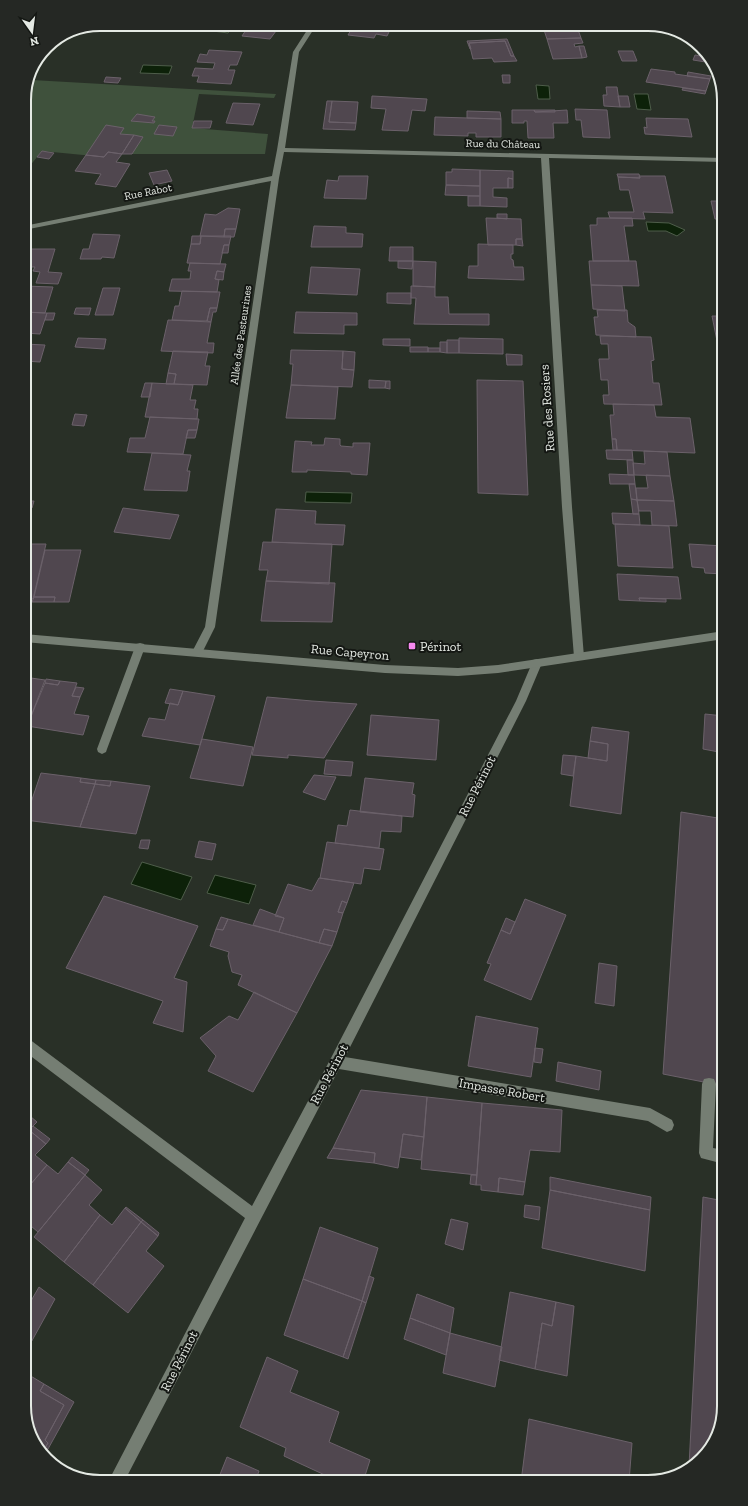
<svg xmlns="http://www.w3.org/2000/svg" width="748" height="1506" font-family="'Zilla Slab',serif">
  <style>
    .green { fill: #3f513c }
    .water { fill: #0d2109; stroke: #4e5d4a }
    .building { fill: #50474f; stroke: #6b616a }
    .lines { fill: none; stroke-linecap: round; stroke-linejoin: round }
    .service { fill: #757e73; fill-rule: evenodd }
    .minor { fill: #757e73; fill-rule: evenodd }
    .tertiary { fill: #757e73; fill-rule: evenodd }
    .poi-dot { fill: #f689ee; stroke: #141713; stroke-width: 1.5 }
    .labels { text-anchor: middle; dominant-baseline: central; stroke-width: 4; stroke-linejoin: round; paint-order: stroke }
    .far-street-label { font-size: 11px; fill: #e4e9e3; stroke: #141713 }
    .street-label { font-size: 13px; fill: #e4e9e3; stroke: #141713 }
    .poi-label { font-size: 13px; fill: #e4e9e3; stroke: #141713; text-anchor: start }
    .rim { fill: none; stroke: #e4e9e3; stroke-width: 2 }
  </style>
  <rect width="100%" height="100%" fill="#293027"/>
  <path class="green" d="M32,80L276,94L274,98L199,94L192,128L268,134L265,154H122L104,157L42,151L24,173V95Z"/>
  <path class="water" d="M209,24L232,27L228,33L205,30Z
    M143,65L172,66L169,74L140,73Z
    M536,85L549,86L550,99H538Z
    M634,94H648L651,110L637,109Z
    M646,222L669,223L685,230L677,236L666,231H648Z
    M306,492L352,493L351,503L305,502Z
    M142,862L192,877L181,900L131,884Z
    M215,875L256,885L249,904L207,893Z"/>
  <path class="building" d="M245,24H280L278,27L275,26L272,30L276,31L270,39L242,36L248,27H244Z
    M358,24H389L387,28H391L387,36L376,34L374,38L348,35L351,30L354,31L356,27H360L361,25Z
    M469,24H499L501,29L471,30Z
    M542,24H576L581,38L547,39Z
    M96,25L92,29L77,28Z
    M581,38L583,43L574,44L575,47L579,46L582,58L553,59L547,39Z
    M507,39L514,56H511L505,41L469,43L471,49H470L467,41Z
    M505,41L511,56H514L517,61L494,62L492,58L473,59L469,43Z
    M579,46H584L587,57L582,58Z
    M209,50L242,52L237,65H230L228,70H235L231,84L197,82L199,76H192L195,68L213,69L215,63L197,62L200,54L207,55Z
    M618,51H633L637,61H622Z
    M695,55L707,57L712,63L693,60Z
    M651,69L675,72V74L710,79L706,91L646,82Z
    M688,72L711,76L710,79L687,76Z
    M502,75H510V83H503Z
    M106,77L121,78L118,83L104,82Z
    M606,87H617L620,107L604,106L603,95H607Z
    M683,88L706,91L705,94L682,90Z
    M372,96L427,99L425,111L412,110L408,131L382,130L386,109L371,108Z
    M618,96H628L630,107H620Z
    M327,101H332L329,122L356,123L355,130L323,129Z
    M332,101L358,102L356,123L329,122Z
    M233,103L260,104L253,125L226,123Z
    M575,109L607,110L610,138L583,137L581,120H576Z
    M512,110H534L535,112L567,110L568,123H553L554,138H528L527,121H524V123H512Z
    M534,110H555V112H535Z
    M467,111L500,112L501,119L467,118Z
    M137,114L155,117L152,121H155L154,123L131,121Z
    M435,117L501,119V137H476V133H468V136L434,135Z
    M646,118L688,119L692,137L645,134L644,127L647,128Z
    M194,121H212L210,128H192Z
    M106,125L124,128L120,134L134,135L122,154L108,152L104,157L86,155Z
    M159,125L177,127L173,136L154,134Z
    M134,135L143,137L132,154H122Z
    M42,151L54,153L49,159L37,157Z
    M108,152L122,154L116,162L130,164L116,187L95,184L101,174L75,171L86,155L104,157Z
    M452,169L480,170V186L446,185V172H452Z
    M167,170L172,181L154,185L149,173Z
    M480,170L513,171V179L508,178V188H493V197L507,198V207L480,206Z
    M617,174H639L640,178L618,177Z
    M339,176H368L366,199L324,198L327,180L338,181Z
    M639,176H665L673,213L643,212L645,219L610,218L608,212H634L629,190H620L618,177L640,178Z
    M508,178L513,179V188H508Z
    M446,185L480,186V196L445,195Z
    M468,196H480V206H468Z
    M711,201H724V219H715Z
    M228,208L240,209L236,229H225L224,237L200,236L205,214L216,215Z
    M497,214H507V219L497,218Z
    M486,218L521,219L522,239H516V245H488Z
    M597,218H632L633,226H624L629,261H593L590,225H597Z
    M314,226L346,227V233L363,234L362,247H311Z
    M225,229H236L234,237H224Z
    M93,234L120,235L114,258L102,257L101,259H80L83,249H89Z
    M192,236H201L200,244H191Z
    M201,236H231L229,245H224L220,264L187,263L191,244H200Z
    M516,239H522L523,246L516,245Z
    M478,244L513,245V254H511V259L513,260L514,267H523L524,280L468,278L469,266H478Z
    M224,245H229L228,253H222Z
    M390,247H413V261H389Z
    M25,249H55L48,272L62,273L58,284L36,283L40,272L33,271L35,267H24Z
    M398,261H413L412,269L398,268Z
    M413,261L436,262L435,287L413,286Z
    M589,261H636L639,286L591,285Z
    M190,263L226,264L224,272L217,271L215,279L219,280L217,292L169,291L172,279H190L191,271H188Z
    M311,267L360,269L357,295L308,293Z
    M217,271L224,272L223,280L215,279Z
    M591,285L622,286L625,311L593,309Z
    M24,286L53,287L45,313L24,312Z
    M411,286L435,287V297H448L449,314H489V325L414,324L416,298H411Z
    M103,288H120L113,315H95Z
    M182,291L220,292L217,308H210L207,321L172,320L175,306H179Z
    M387,293H411V304L387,303Z
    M76,308H91L89,315L74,314Z
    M210,308H217L216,312H213L211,322L207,321Z
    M597,310H627L628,322L635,327L636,337L596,335L594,317H598Z
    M24,312L47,313L40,334L24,333Z
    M296,312L357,313V325H344V334L294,333Z
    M47,313H55L53,320H45Z
    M712,316H724V341H717Z
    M168,320L211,322L207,343H214L213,353L161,351Z
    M600,336L651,337L654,360L651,361L653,383H659L662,405L604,404L603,395H609L608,380H601L599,359H609L608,344H601Z
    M78,338L106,339L104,349L75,347Z
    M459,338L503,339V354L459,353Z
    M383,339H410V346L383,345Z
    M447,340H459V353H447Z
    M440,342H447V353L440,352Z
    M24,344L45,345L40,362L24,361Z
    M410,347H428V352H410Z
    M428,348H440V352H428Z
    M291,350L343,351L342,369L354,370L352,387L291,385L293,364H290Z
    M173,351L208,352L205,366H210L207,385L174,384L176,374L168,373Z
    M343,351L355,352L354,370L342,369Z
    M506,354L522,355V365H507Z
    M719,356H724V377Z
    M168,373L176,374L174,384H166Z
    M369,380L386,381L385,388H369Z
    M477,380L523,381L528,495L478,493Z
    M386,381H390V389L385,388Z
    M145,383H152L150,397H141Z
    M152,383L193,385L190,400H196L194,409H198L197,419L145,417Z
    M291,385L338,387L335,419L286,418Z
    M613,404L654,405L656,417L690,418L695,453L617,450L616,439H612L610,415H614Z
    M75,414L87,415L84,426L72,425Z
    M150,417L199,419L197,430H188L183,454L127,452L130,438H145Z
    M188,430H197L195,438H186Z
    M325,438L340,439V445L341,446L353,447V443H370L367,475L351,474V472L307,470V472H292L295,441L312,442L311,445H324Z
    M612,439H616L617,450H613Z
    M606,450H632L633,460L607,459Z
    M644,451L667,452L670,476L634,475L633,463L645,464Z
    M152,453L191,455L187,471H190L187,491L144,490Z
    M627,460H633L634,475H628Z
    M609,474L634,475L635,484H610Z
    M646,475L670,476L674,501L637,500L636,488H648Z
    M629,484H635L637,500L631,499Z
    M631,499L637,500L639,514H633Z
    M637,500L674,501L677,526L652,525L651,511H639Z
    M24,501H34L32,508H24Z
    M123,508L179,515L170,539L114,532Z
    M276,509L316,511L315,524L345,525L343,545L272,542Z
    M612,513L639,514L640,525L613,524Z
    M615,524L669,526L673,568L618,566Z
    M263,542L332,544L329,584L266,581L268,570H259Z
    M24,544H46L33,599H24Z
    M689,544L724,546V574L705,573L704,568L692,567Z
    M45,550H81L69,602H54L55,597H34Z
    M617,574L678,577L681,599L639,598L640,601L619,600Z
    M266,581L335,583L332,622L261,621Z
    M34,597H55L54,602H32Z
    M639,598L666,599V602L640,601Z
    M24,677L45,680L26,729L24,728Z
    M46,679L60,681L58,685L45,683Z
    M60,681L77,683L72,696L80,697L74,714L89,716L83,735L27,726L45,683L58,685Z
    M76,687L84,688L80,697L72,696Z
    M170,689L183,691L178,705L165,703Z
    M183,691L215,696L200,745L142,736L149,718L165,720L170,703L178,705Z
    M267,697L312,701L357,704L324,758L288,755V758L252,755Z
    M705,714L724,716V753L703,749Z
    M371,715L439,720L436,760L367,755Z
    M592,727L629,732L621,814L570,806L576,756L607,761L608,744L590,741Z
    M202,739L253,747L243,786L190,778Z
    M590,741L608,744L607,761L588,758Z
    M563,755L576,756L573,776L561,774Z
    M326,760L353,762L351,776L324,774Z
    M41,773L81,778L80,782L95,784L80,827L25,820Z
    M314,775L336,777L325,800L303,792Z
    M81,778L96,780L95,784L80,782Z
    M365,778L414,783L412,794L415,795L413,817L360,812Z
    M96,780L111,781L110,786L95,784Z
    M111,781L150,786L136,834L80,827L95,784L110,786Z
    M350,810L402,816L401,832L381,831L379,848L335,843L338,825L347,826Z
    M681,812L724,819V1086L663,1074Z
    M141,840H150L148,849L139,848Z
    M199,841L216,844L212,860L195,857Z
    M327,842L384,849L380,870L364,868L361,884L320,878Z
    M319,878L354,883L347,903L342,901L338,912L343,913L337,932L324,929L319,943L279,932L284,918L275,916L288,884L312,891Z
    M104,896L198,926L174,978L187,982L183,1032L153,1023L163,1001L66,968Z
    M525,899L566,915L531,1000L484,980L491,964L487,963L501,930L510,934Z
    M342,901L347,903L343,913L338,912Z
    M260,909L284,918L279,932L253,925Z
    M221,917L228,919L223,930L216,929Z
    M506,918L515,922L510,934L501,930Z
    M228,919L332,946L297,1013L238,985L242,975L232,972L228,956L229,952L210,946L216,929L223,930Z
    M324,929L337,932L332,946L319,943Z
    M599,963L617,966L614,1006L595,1003Z
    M254,992L297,1013L253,1092L208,1071L216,1056L200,1038L229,1016L238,1020Z
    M476,1016L538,1028L531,1077L468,1066Z
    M535,1048L543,1049L541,1063L534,1062Z
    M558,1062L601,1071L599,1090L556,1081Z
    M361,1090L427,1097L424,1137L403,1134L398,1168L374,1163L375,1153L333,1148Z
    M427,1097L482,1103L477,1175L421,1169Z
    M482,1103L562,1110L560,1152L530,1150L525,1182L499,1178L498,1192L481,1190V1185H476Z
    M24,1111L37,1122L29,1130L24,1126Z
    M33,1126L50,1139L46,1144L29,1130Z
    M29,1130L46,1144L35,1155L47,1165L24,1192V1136Z
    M403,1134L424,1137L421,1160L400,1157Z
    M333,1148L375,1153L374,1163L327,1158Z
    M72,1157L89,1170L85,1175L68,1162Z
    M68,1162L85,1175L38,1232L24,1220V1192L47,1165L58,1174Z
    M85,1175L102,1190L89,1205L100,1215L64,1262L34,1237Z
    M471,1175H477L476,1185L470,1184Z
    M550,1177L651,1197L650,1210L550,1190Z
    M499,1178L525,1182L523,1195L498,1192Z
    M550,1190L650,1210L645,1271L542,1248Z
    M703,1197L724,1201V1407L711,1449L689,1466Z
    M525,1205L540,1207L539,1220L524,1217Z
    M126,1207L143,1220L141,1222L125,1208Z
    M125,1208L141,1222L93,1285L64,1262L100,1215L112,1225Z
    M451,1219L468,1223L463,1250L445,1244Z
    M143,1220L159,1233L158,1236L141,1222Z
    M141,1222L158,1236L146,1251L164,1266L128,1313L93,1285Z
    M320,1227L378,1248L362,1301L303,1279Z
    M369,1276L374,1278L366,1303L362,1301Z
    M303,1279L362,1301L343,1357L284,1335Z
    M39,1287L55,1299L29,1346L24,1343V1313Z
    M510,1292L556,1302L552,1326L542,1323L535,1369L499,1360Z
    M417,1294L454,1308L450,1333L410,1318Z
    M362,1301L366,1303L348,1359L343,1357Z
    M556,1302L574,1306L567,1376L535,1369L542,1323L552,1326Z
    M410,1318L450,1333L446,1355L404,1339Z
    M450,1333L502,1347L495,1387L443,1373Z
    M267,1357L298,1371L290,1392L339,1412L329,1442L370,1460L363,1482H340L301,1464L284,1456L286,1448L240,1427Z
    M24,1372L44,1384L40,1391L64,1405L45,1440L48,1443L45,1448L48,1449L45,1454L30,1435L24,1406Z
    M44,1384L74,1402L48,1449L45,1448L48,1443L45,1440L64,1405L40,1391Z
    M529,1419L632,1443L629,1482H521Z
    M227,1457L259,1471L255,1482H217Z"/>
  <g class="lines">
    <path class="service" d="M140,643L144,644L145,647L107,749L106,752L102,754L98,752L97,749L135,647L136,644Z
      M709,1078L714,1079L716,1084L713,1148L724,1150V1164L701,1158L699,1153L702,1084L704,1079Z"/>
    <path class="minor" d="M311,24H317L299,52L285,148L724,158V162L549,158L572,507L584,657L583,660H575L574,657L562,507L541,158L284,152L279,178L215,627L201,655H193L192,652L205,627L271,181L24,230V226L272,176L277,150L293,52Z
      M649,24L656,25L645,31H641V29Z
      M537,659L541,660L542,663L526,701L345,1057L650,1108L672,1120L674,1125L672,1130L667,1132L648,1121L339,1069L124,1482H108L245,1218L24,1051V1037L29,1039L252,1206L331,1058L516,701L532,663L533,660Z"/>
    <path class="tertiary" d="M724,631V639L498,673L458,676L385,673L24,642V634L385,665L458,668L498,665Z"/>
  </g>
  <rect class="poi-dot" x="408" y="642" width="8" height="8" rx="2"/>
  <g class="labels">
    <g class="far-street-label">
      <text transform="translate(503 144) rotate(1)">Rue du Château</text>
      <text transform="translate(148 192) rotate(-11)">Rue Rabot</text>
      <text transform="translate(241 335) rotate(-82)">Allée des Pasteurines</text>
    </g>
    <g class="street-label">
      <text transform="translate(547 408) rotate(-94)">Rue des Rosiers</text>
      <text transform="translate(350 652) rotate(5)">Rue Capeyron</text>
      <text transform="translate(477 786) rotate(-63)">Rue Périnot</text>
      <text transform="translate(329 1074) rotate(-62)">Rue Périnot</text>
      <text transform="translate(502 1090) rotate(10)">Impasse Robert</text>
      <text transform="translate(179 1361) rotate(-63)">Rue Périnot</text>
    </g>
    <g class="poi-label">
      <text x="420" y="646">Périnot</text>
    </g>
  </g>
  <path d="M0 0H748V1506H0ZM100 31H648A69 69 0 0 1 717 100V1406A69 69 0 0 1 648 1475H100A69 69 0 0 1 31 1406V100A69 69 0 0 1 100 31Z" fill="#252824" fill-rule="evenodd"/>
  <path class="rim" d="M100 31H648A69 69 0 0 1 717 100V1406A69 69 0 0 1 648 1475H100A69 69 0 0 1 31 1406V100A69 69 0 0 1 100 31Z"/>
  <g transform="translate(32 32) rotate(166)" stroke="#141713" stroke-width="3" paint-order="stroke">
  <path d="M0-3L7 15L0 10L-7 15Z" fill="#e4e9e3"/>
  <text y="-6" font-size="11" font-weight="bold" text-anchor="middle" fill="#e4e9e3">N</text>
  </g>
</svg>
